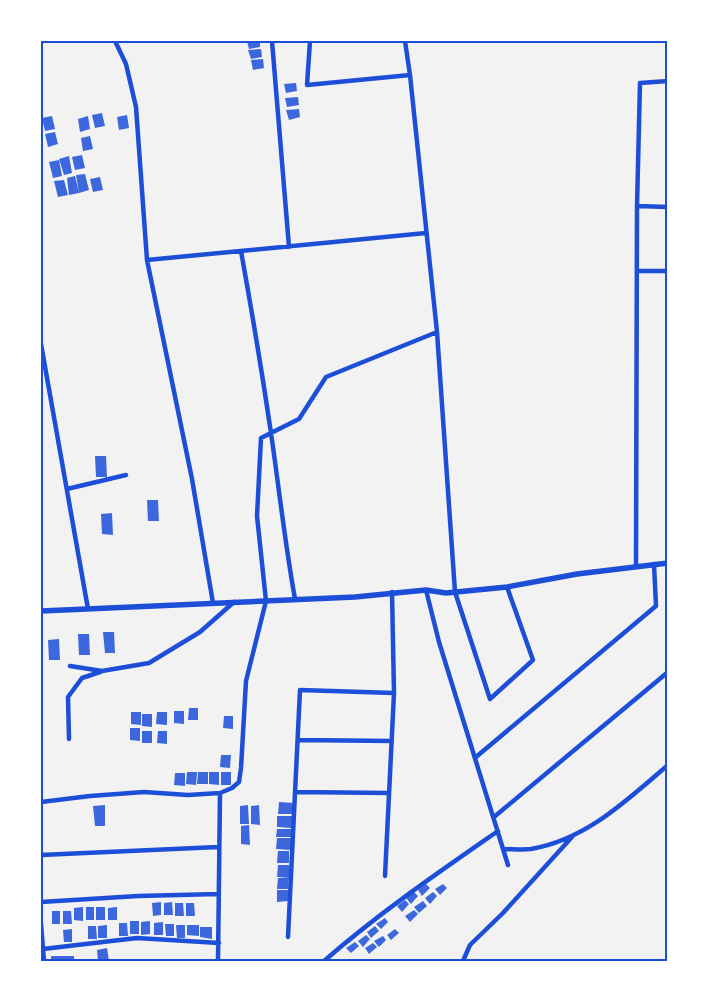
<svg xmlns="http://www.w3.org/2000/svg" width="709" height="1002" font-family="Raleway,sans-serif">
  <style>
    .building { fill: #3d67dc }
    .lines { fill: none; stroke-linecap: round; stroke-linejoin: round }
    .minor { stroke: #1d4ed8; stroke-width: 4.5 }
    .tertiary { stroke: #1d4ed8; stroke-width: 5.5 }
    .neatline { fill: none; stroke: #1d4ed8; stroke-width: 2 }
  </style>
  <rect width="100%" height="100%" fill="#f2f2f2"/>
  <path class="building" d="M247,41H260V47L249,49Z
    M261,49L262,57L251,59L248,50Z
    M263,59L264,68L253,70L251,60Z
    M296,83L297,91L286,93L284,84Z
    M298,97L299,105L287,107L285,98Z
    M299,109L300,117L289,120L286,110Z
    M102,113L105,126L95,128L92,115Z
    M127,115L129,128L119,130L117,117Z
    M52,116L55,129L45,131L42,118Z
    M88,116L90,129L80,132L78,119Z
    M55,132L58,144L48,147L45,134Z
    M90,136L93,149L83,151L81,138Z
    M82,155L85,168L75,170L72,157Z
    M69,156L72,173L64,175L59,159Z
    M59,160L62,176L53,178L49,162Z
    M85,174L89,190L79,193L76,175Z
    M75,176L79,193L69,195L67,178Z
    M100,177L103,190L93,192L90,179Z
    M64,180L68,195L58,197L54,181Z
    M95,456H106L107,477H96Z
    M147,500H158L159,521H148Z
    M112,513L113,535L102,534L101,514Z
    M103,632H114L115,653H105Z
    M78,634H89L90,655H79Z
    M59,639L60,660H49L48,640Z
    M189,708H198V720H188Z
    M174,711H184V724L174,723Z
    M131,712H141V725L131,724Z
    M157,712H167V725L156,724Z
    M142,714H152V727L142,726Z
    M224,716H233V729L223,728Z
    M130,728H140V741L130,740Z
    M142,731H152V743H142Z
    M158,731H167V744L157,743Z
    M221,755H231L230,768L220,767Z
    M187,772H197L196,785L186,784Z
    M198,772H208V784H197Z
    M209,772H219V785L209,784Z
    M221,772H231V785H221Z
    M175,773H185V786L174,785Z
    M279,802L294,803L293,814H278Z
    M105,805V826H95L93,806Z
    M248,805L249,824H240V806Z
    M259,805L260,825L251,824V806Z
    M277,816H292V828L277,827Z
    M249,825L250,845L241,844V826Z
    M277,829H292V837H276Z
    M277,838H292L291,850L276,849Z
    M278,851H289V863H277Z
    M278,865H289V877H277Z
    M289,877L288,889H277L278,878Z
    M426,884L430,888L422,896L418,890Z
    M443,884L447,888L440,895L435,889Z
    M277,890H289L288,901L277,902Z
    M414,892L418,896L411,904L406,898Z
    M433,892L437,896L430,904L425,898Z
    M405,900L409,904L402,912L397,906Z
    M423,901L427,906L419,913L414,907Z
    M161,902V915L153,916L152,903Z
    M172,902L173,915H164V903Z
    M175,903H183L184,916H175Z
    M186,903H194L195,916H186Z
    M83,907V921L74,920V908Z
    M86,907H94V920H86Z
    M96,907H105V920H96Z
    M117,907V920H108V908Z
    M414,910L418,914L410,922L405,916Z
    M52,911H60V924H52Z
    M63,911H71L72,924H63Z
    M385,918L388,922L381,929L376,924Z
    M130,921H139V934H130Z
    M150,921V934L141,935V922Z
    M163,922V935H154V923Z
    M119,923H127L128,936H119Z
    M165,924H174V936H166Z
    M107,925V938H98V926Z
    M176,925H185V938H177Z
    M187,925H199V936L187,935Z
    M88,926H96L97,939H88Z
    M375,926L379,931L371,938L367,932Z
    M200,927H212V939L200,937Z
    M72,929V942H64L63,930Z
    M395,929L399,933L391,940L387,935Z
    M366,935L370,939L363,947L358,941Z
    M383,936L386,940L379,947L374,941Z
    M355,942L359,946L351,953L346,948Z
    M373,943L377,947L369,954L365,948Z
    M107,948L109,961H98L97,950Z
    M51,956H74V961H51Z"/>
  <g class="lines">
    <path class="minor" d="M115,41L126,64L136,107L147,260L192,479L213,603
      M272,41L289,247
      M310,41L307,85L410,75
      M405,41L410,75L437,332L455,592L490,699L533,660L507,587
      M637,206L668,207
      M241,251C252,312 262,372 271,433C279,488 285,544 295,599
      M147,260L426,233
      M638,271H668
      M41,344L88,609
      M67,489L126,475
      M636,566L637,206L640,83L668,81
      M426,590L439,642L508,865
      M70,666L102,671L149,663L200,632L234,602
      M69,739L68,697L82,678L100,672
      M298,740L392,741
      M476,757L656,606L654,564
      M295,792L389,793
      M41,802L90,796L144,792L188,795L220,793L232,788L239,782L241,768L246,681L266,601L257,516L261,438L299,419L326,377L437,332
      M494,817L668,672
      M504,849C512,849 522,850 531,849C586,840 627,800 668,765
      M41,855L218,847
      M385,876L394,693L392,592
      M41,902L138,896L219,894
      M41,924L43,949
      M288,937L300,690L394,693
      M44,961L43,949L137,938L219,943
      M218,961L220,793
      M324,961C379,913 439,872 498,831
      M463,961L470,945L503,913L572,837"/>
    <path class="tertiary" d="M41,611L355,597L426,590L446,593L507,587L577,574L668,563"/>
  </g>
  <rect width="709" height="1002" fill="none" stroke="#ffffff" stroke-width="85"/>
  <rect x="42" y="42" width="624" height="918" class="neatline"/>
</svg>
